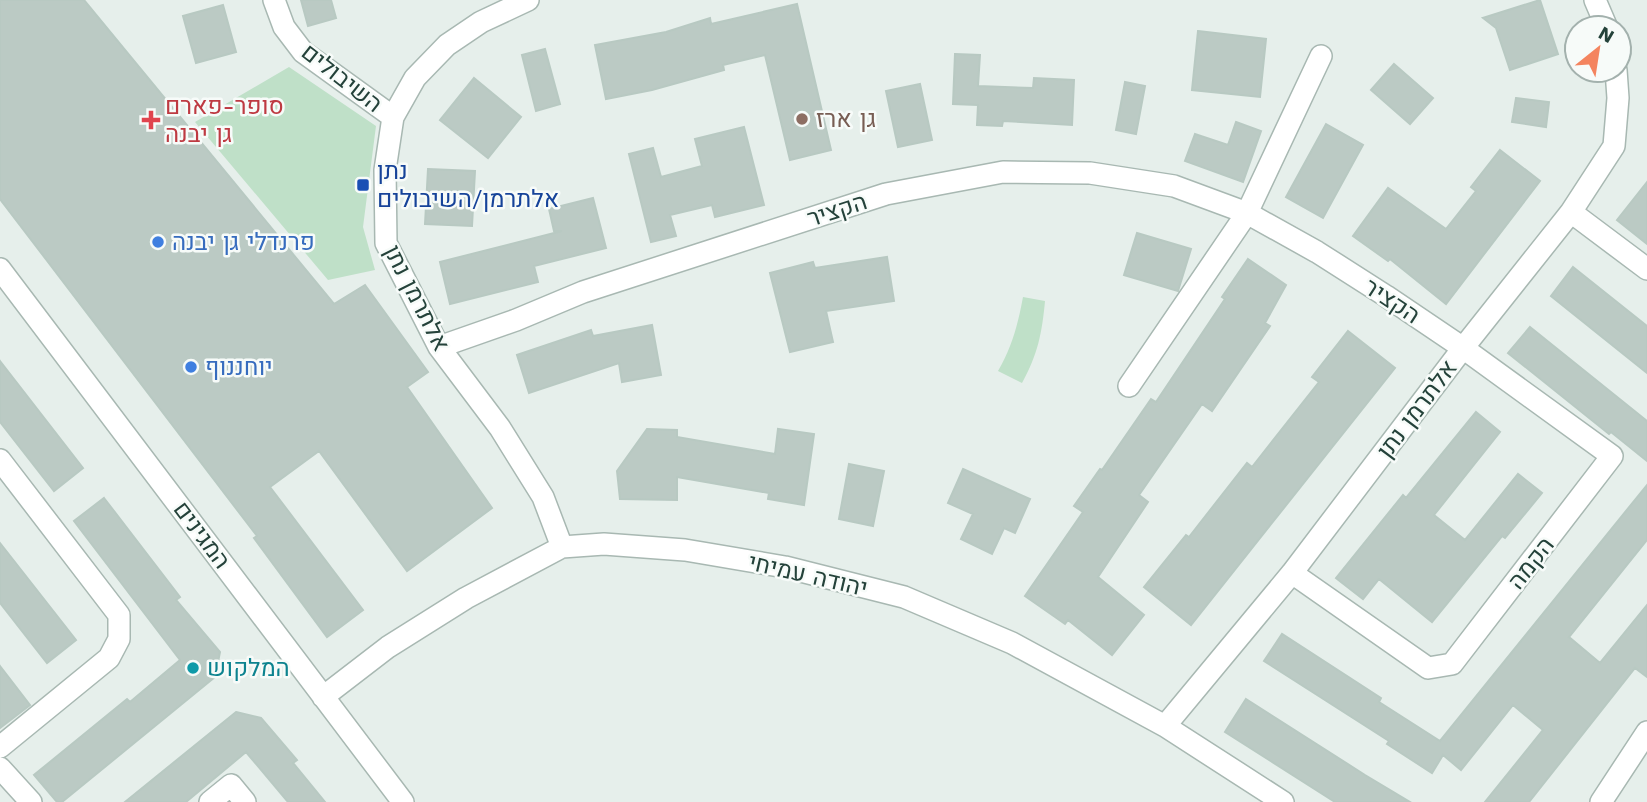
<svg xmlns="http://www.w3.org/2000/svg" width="1647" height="802" font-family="'Work Sans',Heebo,sans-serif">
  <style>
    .park { fill: #bfe0c8 }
    .building { fill: #bbcac4; stroke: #b8c9c2; stroke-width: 2 }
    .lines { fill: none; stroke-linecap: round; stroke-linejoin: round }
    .minor-casing { stroke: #a8b8b2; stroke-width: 24 }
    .minor { stroke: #fff; stroke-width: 21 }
    .education-dot { fill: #8d6e63; stroke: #f7fbf9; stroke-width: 2.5 }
    .health-dot { fill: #e0444e; stroke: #f7fbf9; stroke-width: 2.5 }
    .transit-dot { fill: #1a4fb4; stroke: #f7fbf9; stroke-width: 2.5 }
    .shop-dot { fill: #3f7fe0; stroke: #f7fbf9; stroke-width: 2.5 }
    .culture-dot { fill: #0f9aa8; stroke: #f7fbf9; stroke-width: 2.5 }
    .labels { text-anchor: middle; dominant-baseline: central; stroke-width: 5; stroke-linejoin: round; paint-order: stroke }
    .street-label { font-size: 24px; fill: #24423a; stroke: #f7fbf9 }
    .health-label { font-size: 24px; fill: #be3a42; stroke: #f7fbf9; text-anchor: start }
    .education-label { font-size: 24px; fill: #785e54; stroke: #f7fbf9; text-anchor: start }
    .transit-label { font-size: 24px; fill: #164399; stroke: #f7fbf9; text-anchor: start }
    .shop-label { font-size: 24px; fill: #366cbe; stroke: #f7fbf9; text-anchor: start }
    .culture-label { font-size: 24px; fill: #0d838f; stroke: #f7fbf9; text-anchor: start }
  </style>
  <rect width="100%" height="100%" fill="#e6efeb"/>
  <path class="park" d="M289,67L376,126L363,227L375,270L328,280L195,122Z
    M1023,297L1045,301C1042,333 1038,354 1022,383L998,371C1012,347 1018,324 1023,297Z"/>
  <path class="building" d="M0,0H84L334,304L365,285L428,372L407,387L492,508L407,571L319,451L270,487L363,610L327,637L254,538L257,536L0,199Z
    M301,0H331L336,18L308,26Z
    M1540,0L1558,54L1510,70L1496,28L1483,18Z
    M797,4L831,150L790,160L765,55L723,65L724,70L652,90L606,99L595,45L666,32L710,18L711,24Z
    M223,5L236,52L196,63L183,16Z
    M1198,31L1266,39L1260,97L1192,90Z
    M545,49L560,104L536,111L522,55Z
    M955,54L980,55L978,86L1033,88L1034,78L1074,80L1072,125L1003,121L1002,126L977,125L978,105L953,104Z
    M1394,64L1433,98L1410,124L1371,90Z
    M474,78L521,117L488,158L440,120Z
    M1125,82L1145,86L1136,134L1116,130Z
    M920,84L932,140L898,147L886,91Z
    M1516,98L1549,102L1546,127L1512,122Z
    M1236,122L1261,131L1243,182L1185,161L1195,134L1228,145Z
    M1326,124L1363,145L1323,218L1286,197Z
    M744,127L764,205L715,217L712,205L670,215L676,236L651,242L629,154L653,148L661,177L702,166L695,139Z
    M1500,150L1540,181L1446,304L1390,259L1388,261L1353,236L1388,188L1446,229L1476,191L1471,187Z
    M428,169L475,171L472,226L425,224Z
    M1647,182V244L1617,220Z
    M593,198L606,248L534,266L538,282L450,304L440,262L562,231H554L549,209Z
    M1137,233L1191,249L1178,291L1124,275Z
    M887,257L894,301L826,311L833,342L790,352L770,273L813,262L815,268Z
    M1248,259L1286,285L1265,323L1270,326L1212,411L1202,404L1139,495L1148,502L1098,577L1144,615L1112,655L1068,620L1065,624L1025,596L1083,512L1074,506L1100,469L1102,470L1151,399L1156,402L1225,299L1222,297Z
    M1573,267L1647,326V373L1551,296Z
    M652,325L661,375L622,382L619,363L529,393L517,355L591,330L593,336Z
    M1530,327L1647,421V461L1611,432L1609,434L1508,353Z
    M1348,331L1395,368L1191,625L1144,587L1186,535L1189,537L1247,463L1252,467L1319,382L1312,377Z
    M0,361L83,468L54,491L0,422Z
    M1476,412L1500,432L1434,515L1465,540L1518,474L1542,493L1505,538L1502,536L1432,622L1379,579L1363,599L1336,578L1403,495L1406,498Z
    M647,429L677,430V437L775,454L778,429L814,434L804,505L768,499L769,493L677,477V500L620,499L617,471Z
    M849,464L884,471L873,526L839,519Z
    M963,469L1030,499L1015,533L1004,528L992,554L961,539L973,514L948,503Z
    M1647,485V540L1569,637L1600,663L1647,605V677L1635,668L1529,802H1485L1543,730L1513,705L1461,770L1443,755L1432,773L1387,744L1389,741L1264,661L1282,634L1381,698L1379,702L1440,741Z
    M104,498L180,597L176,600L220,652L215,677L62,802H57L34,775L127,699L130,702L180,660L74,521Z
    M0,543L76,640L47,663L0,603Z
    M0,666L30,705L0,728Z
    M1246,699L1365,775L1410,802H1335L1225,732Z
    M236,712L261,718L297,760L293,763L325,802H288L246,752L186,802H125Z"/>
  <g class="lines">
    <defs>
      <path id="minor" d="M274,0L284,27L303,52L393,117
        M528,0L481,22L447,45L415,78L393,117L385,170L386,243L439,347L500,428L543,497L562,547
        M1595,0L1607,28
        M1571,212L1647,269
        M0,269L403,802
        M439,347L516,320L583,292L886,194L1003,172L1090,173L1174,186L1247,213L1317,252L1386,296L1463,348L1612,456L1452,664L1428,668L1292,573
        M1129,386L1247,213L1321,56
        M0,460L119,615V639L109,658L0,747
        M323,697L388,647L466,598L562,547L604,544L685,550L785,567L904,597L1012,643L1165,726L1283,802
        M1165,726L1292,573L1463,348L1571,212L1614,146L1618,98L1616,70
        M0,768L31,802
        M210,802L231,785L245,802
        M1601,802L1647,732"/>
    </defs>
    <use href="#minor" class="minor-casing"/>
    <use href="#minor" class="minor"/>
  </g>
  <circle class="education-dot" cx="802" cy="119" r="7"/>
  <path class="health-dot" d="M147.5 109.5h7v7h7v7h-7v7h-7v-7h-7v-7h7z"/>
  <rect class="transit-dot" x="356" y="178" width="14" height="14" rx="3.5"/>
  <g class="shop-dot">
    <circle cx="158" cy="242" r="7"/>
    <circle cx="191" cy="367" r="7"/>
  </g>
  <circle class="culture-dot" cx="193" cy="668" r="7"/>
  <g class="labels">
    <g class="street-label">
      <text transform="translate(342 78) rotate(38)">השיבולים</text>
      <text transform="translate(837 210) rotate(-18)">הקציר</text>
      <text transform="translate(417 298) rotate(63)">אלתרמן נתן</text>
      <text transform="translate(1392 301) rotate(33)">הקציר</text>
      <text transform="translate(1417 409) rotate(-53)">אלתרמן נתן</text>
      <text transform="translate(202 535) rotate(53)">המגינים</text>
      <text transform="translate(1531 563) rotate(-52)">הקמה</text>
      <text transform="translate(808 575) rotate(13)">יהודה עמיחי</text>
    </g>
    <g class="health-label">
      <text x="165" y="106">סופר-פארם<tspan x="165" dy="28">גן יבנה</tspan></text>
    </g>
    <g class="education-label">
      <text x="816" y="119">גן ארז</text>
    </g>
    <g class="transit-label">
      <text x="377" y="171">נתן<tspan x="377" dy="28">אלתרמן/השיבולים</tspan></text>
    </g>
    <g class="shop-label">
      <text x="172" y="242">פרנדלי גן יבנה</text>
      <text x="205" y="367">יוחננוף</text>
    </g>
    <g class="culture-label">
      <text x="207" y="668">המלקוש</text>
    </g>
  </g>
  <g transform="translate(1598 49) rotate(30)"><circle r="33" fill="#f7fbf9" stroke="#a3b1ad" stroke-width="2"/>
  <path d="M0-5L12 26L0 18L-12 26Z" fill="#f4845f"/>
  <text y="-10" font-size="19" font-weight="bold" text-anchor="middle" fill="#24423a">N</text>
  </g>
</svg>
